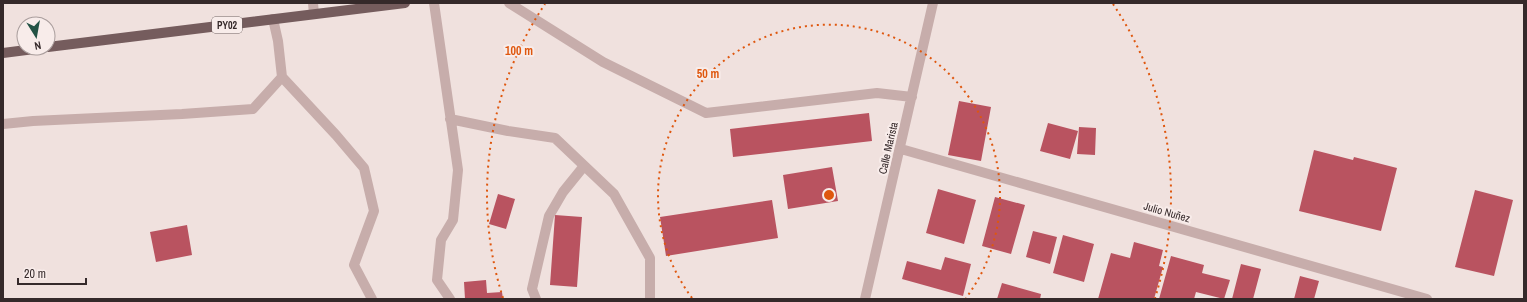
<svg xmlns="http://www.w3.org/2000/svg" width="1527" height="302" font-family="'Archivo Narrow',sans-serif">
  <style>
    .building { fill: #b95360 }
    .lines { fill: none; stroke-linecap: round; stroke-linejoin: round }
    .minor { stroke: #c7adab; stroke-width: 10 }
    .major { stroke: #755c5d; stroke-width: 10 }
    .ring { fill: none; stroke: #df570e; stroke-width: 2; stroke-dasharray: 2 4 }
    .labels { text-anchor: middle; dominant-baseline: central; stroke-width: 4; stroke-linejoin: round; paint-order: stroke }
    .shield { fill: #f8ecea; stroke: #706464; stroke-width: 1 }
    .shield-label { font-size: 10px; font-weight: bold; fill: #35292a }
    .street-label { font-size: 11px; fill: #35292a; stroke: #f8ecea }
    .centre { fill: #df570e; stroke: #f8ecea; stroke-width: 2 }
    .ring-label { font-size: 12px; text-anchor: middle; font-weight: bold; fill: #df570e; stroke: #f8ecea; stroke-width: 4; stroke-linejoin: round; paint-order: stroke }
  </style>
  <rect width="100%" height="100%" fill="#f0e1de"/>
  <path class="building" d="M959,101L991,107L981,161L948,155Z
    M869,113L872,141L733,157L730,129Z
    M1048,123L1078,131L1070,159L1040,151Z
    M1079,127L1096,128L1095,155L1077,154Z
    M1314,150L1353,160L1354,157L1397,168L1381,231L1299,211Z
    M832,167L838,201L788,209L783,175Z
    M938,189L976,200L964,244L926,233Z
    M1475,190L1513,200L1494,276L1455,267Z
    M498,194L515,199L506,229L489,224Z
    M995,197L1025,205L1011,254L982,246Z
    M772,200L778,238L666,256L660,217Z
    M555,215L582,217L577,287L550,285Z
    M187,225L192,255L156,262L150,232Z
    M1033,231L1057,237L1050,264L1026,257Z
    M1063,235L1094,244L1084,282L1053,273Z
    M1134,242L1163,250L1159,266L1163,267L1154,299H1098L1111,253L1130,258Z
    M1171,256L1204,265L1202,273L1230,280L1224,299L1196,292L1194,299H1159Z
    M945,257L971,264L963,296L902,279L907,261L941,270Z
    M1241,264L1261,269L1253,299H1232Z
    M1300,276L1319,281L1314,299H1294Z
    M486,280L487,293L502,292L503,299H465L464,282Z
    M1002,283L1041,294L1040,299H997Z"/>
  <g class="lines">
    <path class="minor" d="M313,3L314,14
      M434,3L458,170L453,220L441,240L437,280L450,299
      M509,3L603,62L706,113L877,93L912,97
      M273,19L278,41L282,77L336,135L364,168L374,211L354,265L372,299
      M450,119L508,131L555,138L614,194L650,258V299
      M3,124L33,121L182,114L253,109L282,77
      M901,149L1427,299
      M536,299L532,289L549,216L563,192L584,166
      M865,299L933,3"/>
    <path class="major" d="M48,47L405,3
      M3,53L42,48"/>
  </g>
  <g class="ring">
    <path d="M692 298A171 171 0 1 1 966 298"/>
    <path d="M503 298A342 342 0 0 1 545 4M1113 4A342 342 0 0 1 1155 298"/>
  </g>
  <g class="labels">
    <rect class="shield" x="212" y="17" width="30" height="16" rx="3"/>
    <g class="shield-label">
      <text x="227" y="25">PY02</text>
    </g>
    <g class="street-label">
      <text transform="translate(888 148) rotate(-77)">Calle Marista</text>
      <text transform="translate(1167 212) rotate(16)">Julio Nuñez</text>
    </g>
  </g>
  <circle cx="829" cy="195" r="6" class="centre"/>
  <g class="ring-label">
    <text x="519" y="55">100 m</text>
    <text x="708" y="78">50 m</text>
  </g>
  <rect width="1527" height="302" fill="none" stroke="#35292a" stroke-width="8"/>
  <g transform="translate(36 36) rotate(169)"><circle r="19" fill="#f8ecea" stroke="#aa9e9d"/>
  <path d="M0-3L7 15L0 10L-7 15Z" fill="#235244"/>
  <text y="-6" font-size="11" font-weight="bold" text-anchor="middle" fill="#35292a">N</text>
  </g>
  <path d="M18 278v6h68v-6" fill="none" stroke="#35292a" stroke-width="2"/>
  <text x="24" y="278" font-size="12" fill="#35292a" stroke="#f8ecea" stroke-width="3" paint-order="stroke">20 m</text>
</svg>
